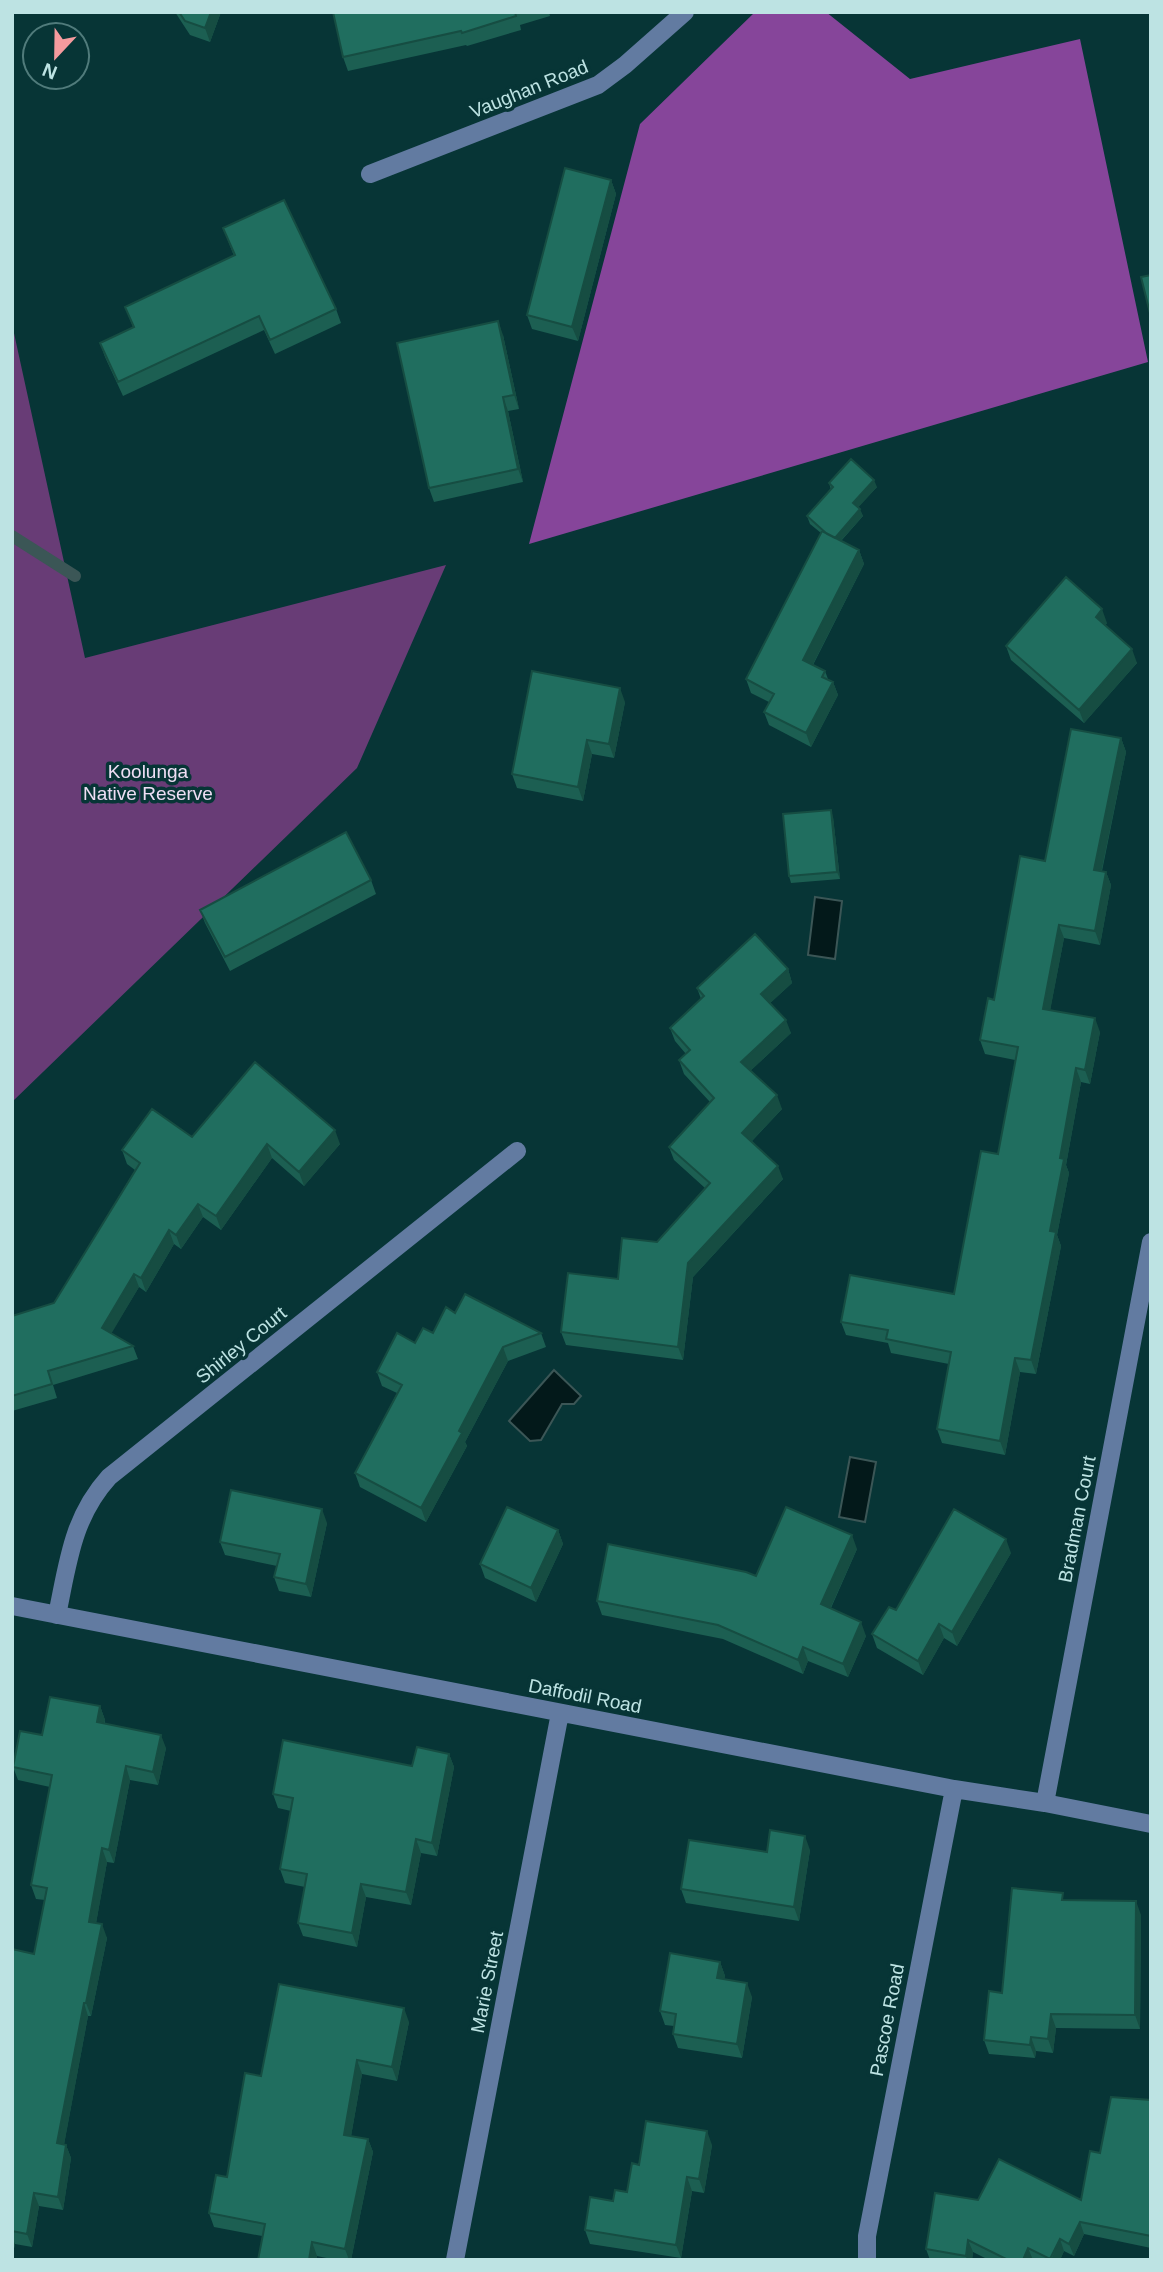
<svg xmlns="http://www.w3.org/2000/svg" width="1163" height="2272" font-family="Arial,sans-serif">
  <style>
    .green { fill: #683c76 }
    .forest { fill: #86459a }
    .water { fill: #03191a; stroke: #3b5656; stroke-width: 2 }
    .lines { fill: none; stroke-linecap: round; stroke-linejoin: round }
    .stream { stroke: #3b5656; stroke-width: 12 }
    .minor { stroke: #627ba1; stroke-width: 18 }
    .wall { fill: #1c5f52 }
    .shaded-wall { fill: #164d42 }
    .building { fill: #206e5f; stroke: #164d42; stroke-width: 2 }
    .labels { text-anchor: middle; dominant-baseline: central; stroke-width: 7; stroke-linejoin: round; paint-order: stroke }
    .street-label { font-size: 19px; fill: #bde3e3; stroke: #073536 }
    .park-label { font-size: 19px; fill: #eedef4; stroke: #073536 }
  </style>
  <rect width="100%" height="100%" fill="#073536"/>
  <path class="green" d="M12,324L85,658L446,565L357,768L12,1102Z"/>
  <path class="forest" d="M755,12H826L910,79L1080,39L1148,362L529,544L640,124Z"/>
  <path class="water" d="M815,897L842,901L835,959L808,955Z
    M554,1370L581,1396L574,1404H562L541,1440L530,1441L509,1421Z
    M850,1457L876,1462L865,1522L839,1517Z"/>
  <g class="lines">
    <path class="stream" d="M12,536L75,576"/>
    <path class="minor" d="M370,174L598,85L625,65L685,12
      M12,1606L954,1789L1045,1803L1151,1824
      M57,1615C68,1563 72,1518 109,1477L517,1151
      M1045,1803L1151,1242
      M455,2260L560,1713
      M867,2260V2236L954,1789"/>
  </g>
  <path class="wall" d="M175,12H221L210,42L190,35Z
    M333,12H549L550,16L520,25L521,30L467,46L466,45L348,71L343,57Z
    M611,180L616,194L578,341L532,329L527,315Z
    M223,228L336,309L341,323L275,354L264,330L123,396L105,357L100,343L133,327L125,307L234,256Z
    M503,335L519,409L508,411L523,482L434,502L429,488Z
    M829,483L877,487L858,507L863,516L841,541L859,550L864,564L813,665L825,671L828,679L833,682L838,695L811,747L769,725L764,712L769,702L751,693L746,679L821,533L810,524L807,516L831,490Z
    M1107,623L1105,626L1137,663L1084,723L1011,660L1006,646Z
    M625,702L614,758L592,754L583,801L517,788L512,774Z
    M1121,738L1126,752L1102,871L1106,872L1111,885L1100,945L1064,938L1050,1010L1100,1032L1090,1084L1081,1082L1066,1165L1069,1173L1057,1235L1061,1246L1036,1374L1020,1372L1005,1455L942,1443L937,1429L949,1364L891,1353L888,1343L846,1335L841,1322L954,1294L998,1154L1015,1060L985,1054L980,1040L1045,861Z
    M833,817L840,879L791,883L789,876Z
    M371,880L376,894L230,971L205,923L200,910Z
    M788,969L792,983L770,1003L791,1033L750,1071L782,1109L752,1141L783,1179L693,1277L683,1360L566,1345L561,1332L657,1242L705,1188L674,1160L669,1147L710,1102L684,1074L679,1060L686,1054L675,1041L670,1028L701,999L697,988Z
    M192,1137L340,1144L304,1186L272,1158L221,1230L203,1217L181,1249L174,1244L146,1292L139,1287L111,1333L133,1346L138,1359L53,1385L57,1398L12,1411V1316L54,1303L135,1170L127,1164L122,1150Z
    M455,1313L541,1333L546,1347L508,1361L465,1442L467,1446L426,1522L360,1487L355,1473L397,1393L382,1386L377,1372L415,1343L433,1333Z
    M327,1523L311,1597L279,1591L274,1577L277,1566L225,1555L220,1542Z
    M558,1530L563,1544L536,1602L485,1578L480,1564Z
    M857,1549L831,1608L866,1636L848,1677L808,1661L803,1674L723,1639L602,1615L597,1601L756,1576Z
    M1011,1553L957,1646L944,1638L923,1675L877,1648L872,1634L896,1610Z
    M100,1706L105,1720V1723L166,1748L158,1785L130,1780L114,1863L107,1862L96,1923L107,1938L91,2016H88L64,2144L66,2145L71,2158L63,2210L39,2206L32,2247L15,2244L12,2257V1949L34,1954L45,1900L36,1899L31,1885L50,1787L18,1780L13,1767L42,1735Z
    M449,1754L454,1767L437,1856L421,1853L411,1905L366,1897L357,1947L303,1936L298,1923L305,1887L285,1883L280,1869L291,1811L278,1808L273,1794L412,1766Z
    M810,1850L799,1921L686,1903L681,1889L767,1852Z
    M1065,1901L1141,1915L1140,2029L1056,2028L1053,2053L1036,2051L1035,2058L989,2054L984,2040L1002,1993Z
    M720,1962L725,1976L724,1979L752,1997L742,2058L678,2048L673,2034L674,2026L665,2025L660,2011Z
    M409,2022L397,2081L362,2074L351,2136L368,2139L373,2152L351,2260H336L317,2256L262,2236L214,2227L209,2213L227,2177L261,2076Z
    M1151,2100V2248L1084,2234L1074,2256L1064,2251L1060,2260H989L973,2252L972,2260H930L926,2249L978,2200H1081L1100,2153Z
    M712,2145L704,2193L692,2191L681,2258L590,2244L585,2230L613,2201L627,2192L639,2165Z"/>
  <path class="shaded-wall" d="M211,12H221L210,42L205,28Z
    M611,180L616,194L578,341L572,327Z
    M498,321L503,335L519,409L514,395Z
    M503,397L508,411L523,482L518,469Z
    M874,480L877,487L856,510L853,503Z
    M860,509L863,516L836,546L833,539Z
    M859,550L864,564L808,674L803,660Z
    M1102,609L1107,623L1101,631L1096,617Z
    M1132,649L1137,663L1084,723L1079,710Z
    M833,682L838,695L811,747L806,733Z
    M620,688L625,702L614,758L609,744Z
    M1121,738L1126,752L1099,883L1094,870Z
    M587,740L592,754L583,801L578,787Z
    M831,810L833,817L840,879L837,872Z
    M1106,872L1111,885L1100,945L1095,931Z
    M1059,925L1064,938L1048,1022L1043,1009Z
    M788,969L792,983L766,1007L761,994Z
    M1095,1018L1100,1032L1090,1084L1085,1070Z
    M786,1020L791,1033L746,1075L741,1062Z
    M1076,1068L1081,1082L1066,1165L1069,1173L1057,1235L1061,1246L1036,1374L1031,1360L1060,1158Z
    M777,1095L782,1109L747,1146L742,1133Z
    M335,1130L340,1144L304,1186L299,1172Z
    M267,1144L272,1158L221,1230L216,1216Z
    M778,1166L783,1179L693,1277L683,1360L678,1347L688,1263Z
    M198,1204L203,1217L181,1249L176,1235Z
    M169,1230L174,1244L146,1292L141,1278Z
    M134,1274L139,1287L107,1341L102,1328Z
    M503,1347L508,1361L465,1442L467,1446L426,1522L421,1508L459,1431Z
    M1015,1358L1020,1372L1005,1455L1000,1441Z
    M322,1509L327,1523L311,1597L306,1584Z
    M558,1530L563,1544L536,1602L531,1588Z
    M852,1535L857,1549L826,1618L821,1604Z
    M1006,1539L1011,1553L957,1646L952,1632Z
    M861,1622L866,1636L848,1677L843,1664Z
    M939,1624L944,1638L923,1675L918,1661Z
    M803,1647L808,1661L803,1674L798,1660Z
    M100,1706L105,1720L102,1735L97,1722Z
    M161,1735L166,1748L158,1785L153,1772Z
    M449,1754L454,1767L437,1856L432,1843Z
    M126,1766L130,1780L114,1863L109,1850Z
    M805,1836L810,1850L799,1921L794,1907Z
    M416,1839L421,1853L411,1905L406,1892Z
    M102,1848L107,1862L94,1935L89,1922Z
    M361,1884L366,1897L357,1947L352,1933Z
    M1136,1901L1141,1915L1140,2029L1135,2015Z
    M102,1924L107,1938L91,2016L86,2003Z
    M720,1962L725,1976L722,1991L717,1978Z
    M747,1983L752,1997L742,2058L737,2044Z
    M84,2003L88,2016L62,2156L57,2143Z
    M404,2008L409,2022L397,2081L392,2067Z
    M1051,2014L1056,2028L1053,2053L1048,2039Z
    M1031,2037L1036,2051L1035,2058L1030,2045Z
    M357,2060L362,2074L349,2148L344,2135Z
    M707,2131L712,2145L704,2193L699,2179Z
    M368,2139L373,2152L351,2260H349L345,2249Z
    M66,2145L71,2158L63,2210L58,2197Z
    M687,2177L692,2191L681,2258L676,2245Z
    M34,2193L39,2206L32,2247L27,2234Z
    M1080,2222L1084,2234L1074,2256L1069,2244Z
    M12,2238L15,2244L12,2257Z
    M1060,2239L1064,2251L1060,2260H1051Z
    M968,2240L973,2252L972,2260H967L966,2256Z
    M312,2242L317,2256V2260H309Z
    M1028,2248L1033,2260H1023Z"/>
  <path class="building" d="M179,12H211L205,28L185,21Z
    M333,12H515L516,16L462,33L461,31L343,57Z
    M565,168L611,180L572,327L527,315Z
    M284,200L336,309L270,340L259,316L118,382L100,343L134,327L125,307L235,255L223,228Z
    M1151,275V317L1141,277Z
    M498,321L514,395L503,397L518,469L429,488L397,343Z
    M851,459L874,480L853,503L860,509L835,538L827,534L807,516L833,487L829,483Z
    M822,531L859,550L803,660L825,671L822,677L833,682L806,733L764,712L774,694L746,679Z
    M1066,577L1102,609L1096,617L1132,649L1079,710L1006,646Z
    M532,671L620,688L609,744L587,740L578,787L512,774Z
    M1071,729L1121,738L1094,870L1106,872L1095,931L1059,925L1043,1009L1095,1018L1085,1070L1076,1068L1060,1158L1064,1159L1050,1231L1056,1232L1031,1360L1015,1358L1000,1441L937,1429L951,1352L886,1339L888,1330L841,1322L850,1275L954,1294L981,1151L998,1154L1018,1047L980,1040L988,998L994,1000L1020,856L1045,861Z
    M831,810L837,872L789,876L783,814Z
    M346,832L371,880L225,957L200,910Z
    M755,934L788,969L761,994L786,1020L741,1062L777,1095L742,1133L778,1166L688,1263L678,1347L561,1332L568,1273L618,1279L622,1238L657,1242L710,1183L669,1147L714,1098L679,1060L690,1050L670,1028L704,996L697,988Z
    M255,1062L335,1130L299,1172L267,1144L216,1216L198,1204L176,1235L169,1230L141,1278L134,1274L102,1328L133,1346L48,1371L52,1384L12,1396V1316L54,1303L140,1163L122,1150L152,1109L192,1137Z
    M465,1294L541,1333L503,1347L459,1431L462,1433L421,1508L355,1473L402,1385L377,1372L397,1333L415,1343L423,1328L433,1333L446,1307L455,1313Z
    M231,1490L322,1509L306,1584L274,1577L280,1554L220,1542Z
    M507,1507L558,1530L531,1588L480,1564Z
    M786,1507L852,1535L821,1604L861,1622L843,1664L803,1647L798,1660L718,1625L597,1601L608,1544L746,1572L756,1576Z
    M954,1509L1006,1539L952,1632L939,1624L918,1661L872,1634L889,1607L896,1610Z
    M50,1697L100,1706L97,1722L161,1735L153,1772L126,1766L109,1850L102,1848L89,1922L102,1924L86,2003H84L57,2143L66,2145L58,2197L34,2193L27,2234L12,2231V1949L34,1954L47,1888L31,1885L52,1775L13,1767L20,1731L42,1735Z
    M283,1740L412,1766L417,1747L449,1754L432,1843L416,1839L406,1892L361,1884L352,1933L298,1923L307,1874L280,1869L293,1798L273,1794Z
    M770,1830L805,1836L794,1907L681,1889L689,1840L767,1852Z
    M1012,1888L1063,1893L1062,1900L1136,1901L1135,2015L1051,2014L1048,2039L1031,2037L1030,2045L984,2040L989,1991L1002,1993Z
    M670,1953L720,1962L717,1978L747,1983L737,2044L673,2034L676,2014L660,2011Z
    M279,1984L404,2008L392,2067L357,2060L344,2135L368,2139L345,2249L312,2242L309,2260H258L265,2224L209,2213L216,2175L227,2177L245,2073L261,2076Z
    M1111,2097L1151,2100V2236L1080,2222L1069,2244L1060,2239L1050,2259L1028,2248L1023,2260H1008L968,2240L966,2256L926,2249L935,2193L978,2200L999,2159L1081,2200L1090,2151L1100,2153Z
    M646,2121L707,2131L699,2179L687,2177L676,2245L585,2230L590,2197L613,2201L615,2190L627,2192L632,2163L639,2165Z"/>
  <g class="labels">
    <g class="street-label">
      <text transform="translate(529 89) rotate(-22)">Vaughan Road</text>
      <text transform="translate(241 1345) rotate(-39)">Shirley Court</text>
      <text transform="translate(1077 1519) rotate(-79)">Bradman Court</text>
      <text transform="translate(585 1696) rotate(11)">Daffodil Road</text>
      <text transform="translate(487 1982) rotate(-79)">Marie Street</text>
      <text transform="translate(887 2020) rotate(-79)">Pascoe Road</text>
    </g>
    <g class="park-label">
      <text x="148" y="771">Koolunga<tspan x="148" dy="22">Native Reserve</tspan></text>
    </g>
  </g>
  <rect width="1163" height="2272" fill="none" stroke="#bde3e3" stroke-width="28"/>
  <g transform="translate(56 56) rotate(202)"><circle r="33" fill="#073536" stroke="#507b7b" stroke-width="2"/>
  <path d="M0-5L12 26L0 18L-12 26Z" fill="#f59b9e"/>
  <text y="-10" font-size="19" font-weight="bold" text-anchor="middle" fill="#bde3e3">N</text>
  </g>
</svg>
